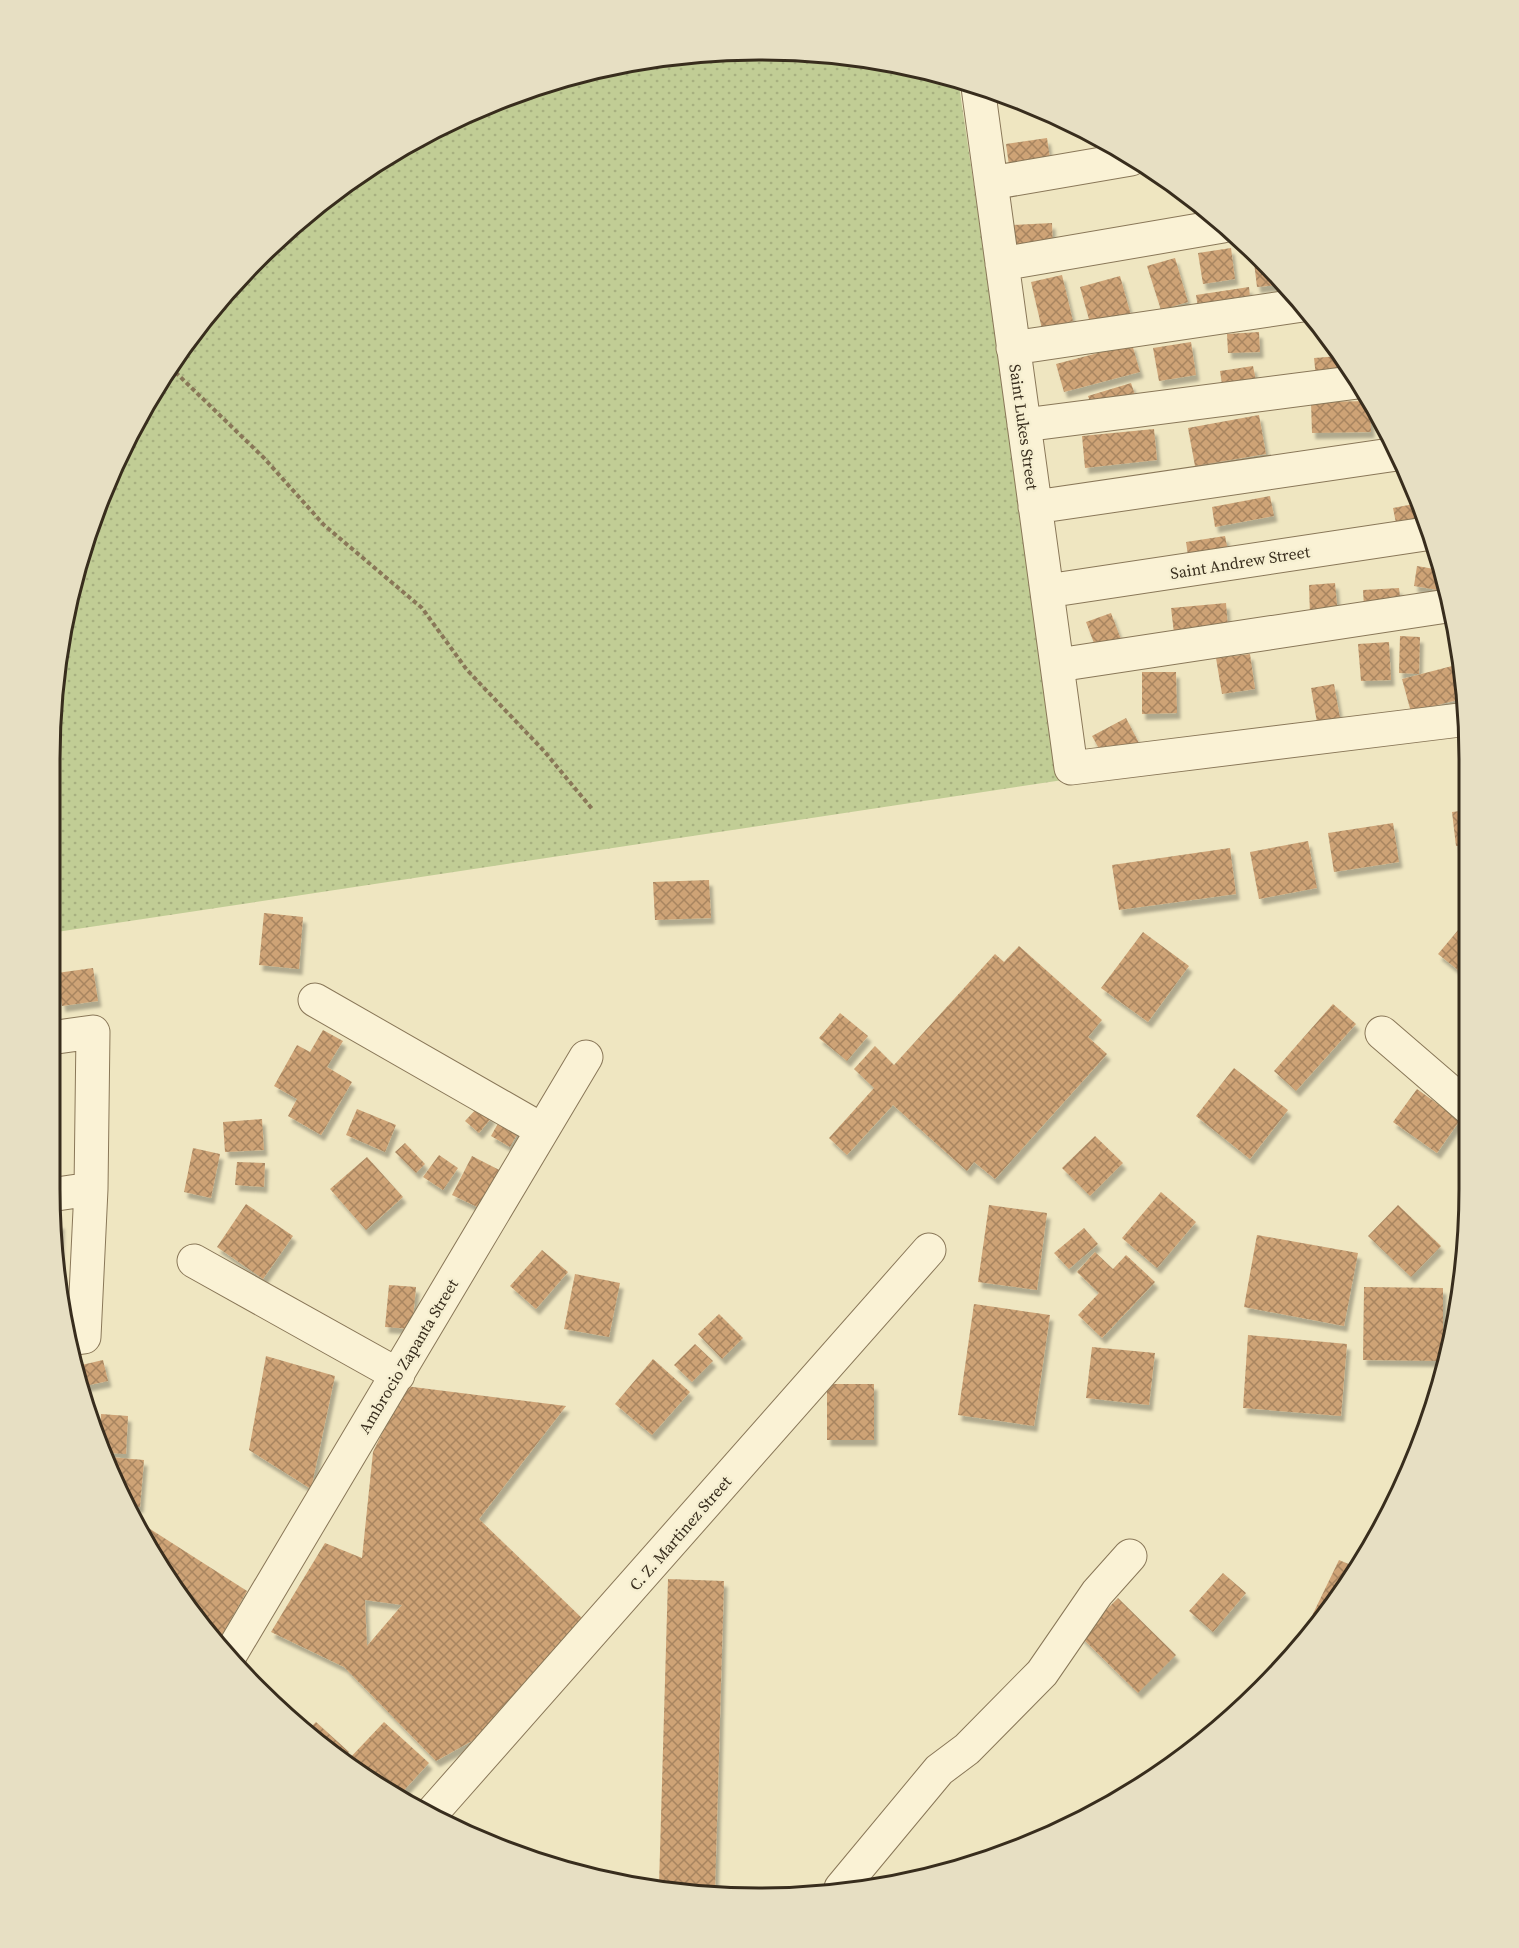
<svg xmlns="http://www.w3.org/2000/svg" width="1519" height="1948" font-family="'Source Serif 4',serif">
  <style>
    .grass { fill: url(#grass-dots) }
    .building { fill: url(#building-cross-hatch); fill-rule: evenodd; filter: url(#shadow) }
    .lines { fill: none; stroke-linecap: round; stroke-linejoin: round }
    .minor-casing { stroke: #897758; stroke-width: 35 }
    .path { stroke: #897758; stroke-width: 4; stroke-dasharray: 4.5 3; stroke-linecap: butt }
    .minor { stroke: #faf2d5; stroke-width: 33 }
    .labels { text-anchor: middle; dominant-baseline: central; stroke-width: 5; stroke-linejoin: round; paint-order: stroke }
    .street-label { font-size: 16px; fill: #382d1d; stroke: #f6efd1 }
    .rim { fill: none; stroke: #382d1d; stroke-width: 3 }
  </style>
  <defs>
    <pattern id="grass-dots" width="8" height="8" patternUnits="userSpaceOnUse" patternTransform="scale(1.5)"><rect width="8" height="8" fill="#c1cd95"/><path d="M2 2h.1M6 6h.1" fill="none" stroke="#a7b080" stroke-width="1.8" stroke-linecap="round"/></pattern>
    <pattern id="building-cross-hatch" width="8" height="8" patternUnits="userSpaceOnUse" patternTransform="scale(1.5)"><rect width="8" height="8" fill="#cea376"/><path d="M0 0l8 8M0 8l8-8" fill="none" stroke="#a88560"/></pattern>
    <filter id="shadow"><feDropShadow dx="3.5" dy="6" stdDeviation="1.5" flood-color="#0004"/></filter>
  </defs>
  <rect width="100%" height="100%" fill="#efe6c1"/>
  <path class="grass" d="M806,51L943,74L958,79L1063,780L50,933L51,713L87,531L144,405L196,327L292,225L404,145L531,87L666,56Z"/>
  <path class="building" d="M1047,138L1051,166L1010,172L1006,144Z
    M1052,223L1053,249H1014L1013,225Z
    M1231,248L1235,279L1203,284L1198,253Z
    M1253,254L1286,284L1257,287Z
    M1175,258L1188,302L1161,310L1147,266Z
    M1062,275L1073,321L1042,329L1031,282Z
    M1120,276L1132,319L1092,330L1080,287Z
    M1249,287L1251,306L1199,313L1196,295Z
    M1259,332L1260,352L1228,353L1227,334Z
    M1191,342L1196,375L1159,381L1153,348Z
    M1132,344L1140,372L1064,392L1056,364Z
    M1340,356L1342,375L1316,377L1314,358Z
    M1253,366L1257,385L1223,391L1220,371Z
    M1131,383L1135,395L1092,407L1088,396Z
    M1370,401L1371,432L1312,433L1311,402Z
    M1259,415L1266,454L1195,466L1188,428Z
    M1154,429L1157,460L1085,468L1082,436Z
    M1270,496L1274,516L1215,527L1212,507Z
    M1419,503L1422,518L1396,523L1393,508Z
    M1225,536L1229,556L1189,562L1186,542Z
    M1417,566L1440,570L1444,591L1414,586Z
    M1335,583L1338,615L1310,616L1309,585Z
    M1399,588L1401,605L1364,607L1363,590Z
    M1226,603L1228,628L1174,633L1171,608Z
    M1111,613L1122,642L1097,651L1086,622Z
    M1400,636L1420,637L1419,674L1399,673Z
    M1389,642L1391,680L1361,681L1358,644Z
    M1250,654L1255,689L1222,694L1216,658Z
    M1452,666L1461,699L1411,712L1402,679Z
    M1142,672H1176L1177,713L1142,714Z
    M1334,684L1340,718L1317,722L1311,688Z
    M1126,718L1140,745L1107,763L1092,736Z
    M1468,810V845L1456,846L1452,812Z
    M1393,823L1399,862L1334,872L1328,833Z
    M1308,841L1317,888L1259,899L1250,852Z
    M1230,848L1236,894L1119,910L1112,865Z
    M709,880L711,918L655,920L653,882Z
    M264,913L303,917L299,969L259,965Z
    M1469,917V979L1438,954Z
    M1143,932L1189,966L1148,1022L1101,988Z
    M1019,946L1102,1020L1088,1037L1107,1054L995,1179L974,1162L967,1171L893,1105L847,1155L829,1138L874,1088L854,1069L875,1046L894,1065L995,954L1004,962Z
    M93,968L98,1001L62,1006L57,973Z
    M1333,1004L1356,1024L1296,1091L1274,1071Z
    M840,1013L868,1036L847,1061L819,1038Z
    M323,1030L343,1041L327,1067L352,1082L321,1135L288,1116L297,1099L274,1086L297,1045L310,1052Z
    M1234,1068L1288,1110L1250,1159L1196,1116Z
    M1417,1089L1460,1120L1437,1153L1393,1122Z
    M479,1106L492,1117L479,1133L465,1121Z
    M357,1109L396,1125L385,1152L346,1135Z
    M501,1118L520,1129L510,1147L491,1136Z
    M262,1119L264,1150L225,1152L223,1122Z
    M1095,1136L1123,1163L1090,1196L1062,1168Z
    M405,1143L425,1164L416,1173L395,1152Z
    M193,1148L220,1154L211,1198L184,1192Z
    M439,1155L458,1168L443,1190L423,1177Z
    M472,1156L509,1175L490,1213L452,1195Z
    M367,1157L403,1197L366,1230L330,1189Z
    M237,1162L265,1163L264,1187L235,1185Z
    M1161,1192L1196,1222L1157,1268L1122,1238Z
    M246,1204L293,1236L263,1279L217,1247Z
    M989,1205L1047,1213L1037,1290L978,1282Z
    M1398,1205L1441,1246L1411,1277L1368,1236Z
    M54,1223H61L60,1260L59,1261Z
    M1084,1228L1098,1244L1069,1269L1054,1253Z
    M1257,1235L1358,1253L1344,1326L1244,1307Z
    M542,1250L568,1272L536,1309L510,1286Z
    M1095,1252L1113,1269L1126,1255L1155,1282L1102,1338L1078,1315L1099,1293L1077,1272Z
    M575,1274L620,1283L609,1337L564,1329Z
    M389,1285L416,1287L412,1329L385,1327Z
    M1364,1287L1443,1288V1361L1363,1360Z
    M974,1304L1050,1315L1034,1426L958,1415Z
    M719,1314L743,1338L722,1359L698,1334Z
    M1248,1335L1347,1344L1341,1416L1243,1408Z
    M695,1344L713,1361L692,1382L674,1365Z
    M1092,1347L1155,1353L1149,1405L1086,1398Z
    M266,1356L335,1376L311,1489L249,1450Z
    M653,1359L690,1392L652,1435L615,1404Z
    M103,1360L108,1381L80,1387L73,1367Z
    M827,1384H874V1440H827Z
    M405,1386L566,1406L479,1519L586,1622L479,1737L436,1761L344,1667L271,1632L325,1543L362,1558L373,1452ZM365,1600L402,1605L367,1646Z
    M101,1414L128,1416L126,1454L107,1453L100,1436Z
    M109,1457L144,1460L140,1507L129,1506Z
    M147,1527L247,1591L219,1640L146,1545Z
    M1339,1560L1358,1568L1350,1583L1314,1624L1309,1622Z
    M1223,1573L1246,1593L1213,1632L1189,1611Z
    M668,1579L724,1581L715,1890L659,1885Z
    M1118,1598L1176,1655L1138,1693L1080,1636Z
    M316,1722L349,1752L344,1757L308,1730Z
    M384,1722L429,1763L397,1798L348,1760Z"/>
  <g class="lines">
    <defs>
      <path id="minor" d="M978,87L1071,768L1468,719
        M991,183L1131,159
        M1002,264L1223,226
        M1013,348L1303,305
        M1024,425L1358,382
        M1035,507L1397,454
        M1047,591L1432,533
        M1058,665L1447,606
        M315,1000L542,1130
        M1382,1033L1469,1108
        M50,1038L93,1032L91,1189L84,1337L69,1339
        M50,1195L91,1189
        M194,1261L398,1375
        M230,1655L586,1057
        M431,1814L929,1250
        M841,1888L939,1770L967,1749L1042,1673L1097,1593L1130,1556"/>
    </defs>
    <use href="#minor" class="minor-casing"/>
    <path class="path" d="M170,367L264,458L324,525L422,608L467,670L544,751L593,810"/>
    <use href="#minor" class="minor"/>
  </g>
  <g class="labels">
    <g class="street-label">
      <text transform="translate(1024 427) rotate(82)">Saint Lukes Street</text>
      <text transform="translate(1240 562) rotate(-9)">Saint Andrew Street</text>
      <text transform="translate(408 1356) rotate(-59)">Ambrocio Zapanta Street</text>
      <text transform="translate(680 1533) rotate(-49)">C. Z. Martinez Street</text>
    </g>
  </g>
  <path d="M0 0H1519V1948H0ZM759 60H760A699 699 0 0 1 1459 759V1189A699 699 0 0 1 760 1888H759A699 699 0 0 1 60 1189V759A699 699 0 0 1 759 60Z" fill="#e7dfc3" fill-rule="evenodd"/>
  <path class="rim" d="M759 60H760A699 699 0 0 1 1459 759V1189A699 699 0 0 1 760 1888H759A699 699 0 0 1 60 1189V759A699 699 0 0 1 759 60Z"/>
</svg>
